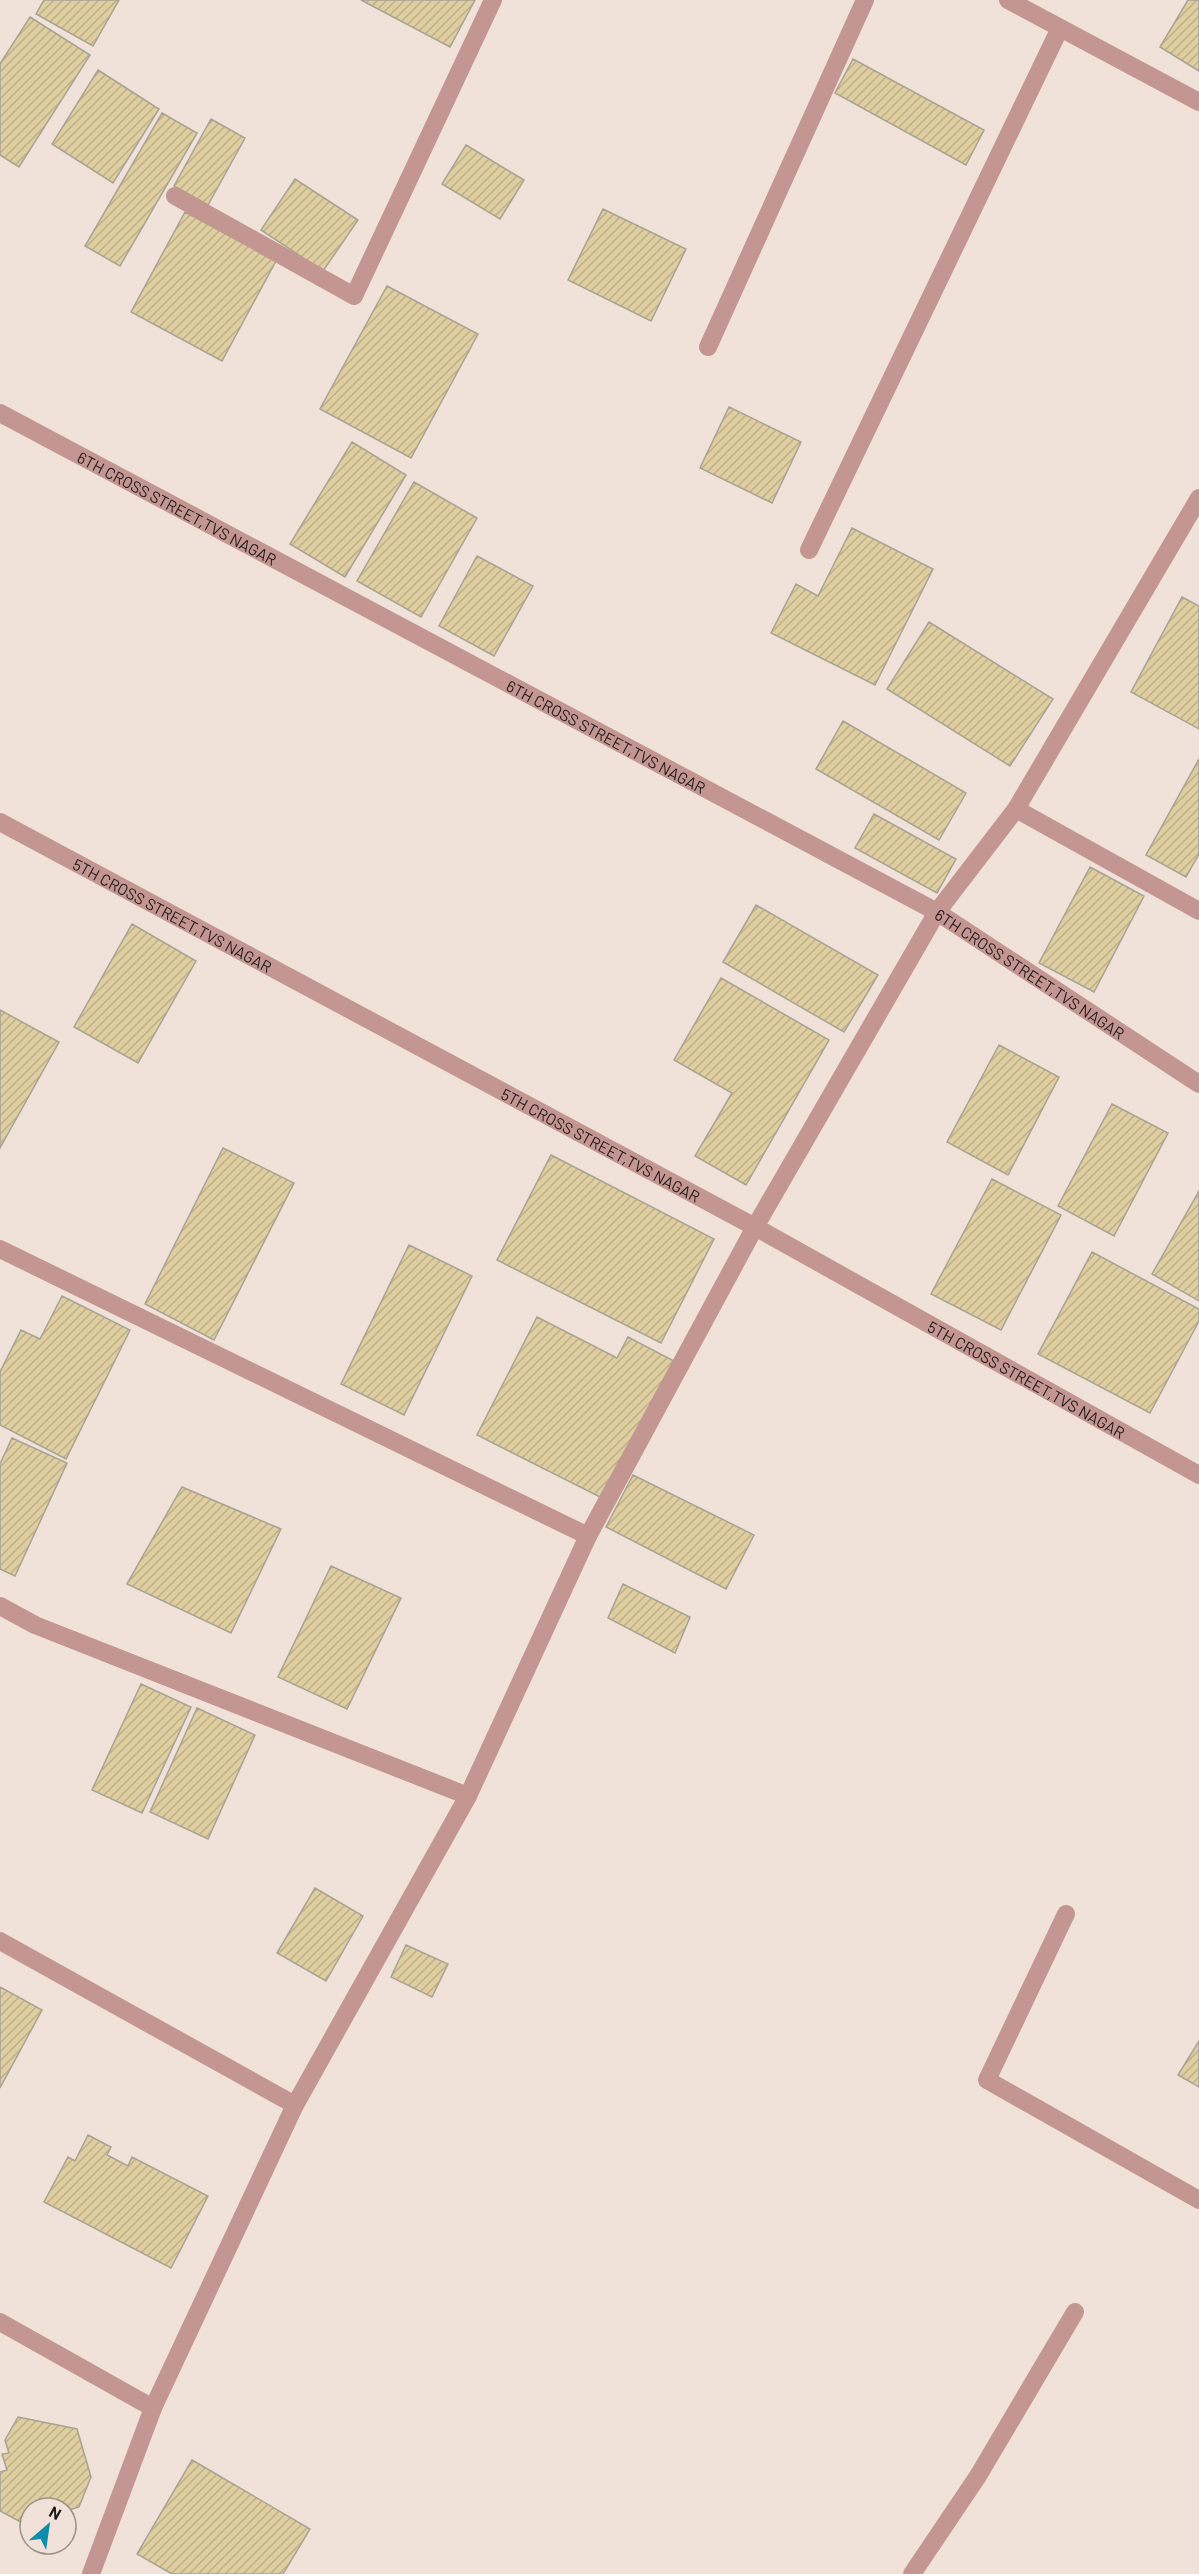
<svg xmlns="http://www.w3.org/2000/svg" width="1199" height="2574" font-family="Barlow,sans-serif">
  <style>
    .building { fill: url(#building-hatch); stroke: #a8a395; stroke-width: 1.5 }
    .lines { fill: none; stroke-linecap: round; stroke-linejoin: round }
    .street { stroke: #c49692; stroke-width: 18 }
    .labels { text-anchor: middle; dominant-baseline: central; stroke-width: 4.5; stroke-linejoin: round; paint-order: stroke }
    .street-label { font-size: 16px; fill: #211c18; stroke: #f0e2d8 }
  </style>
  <defs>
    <pattern id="building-hatch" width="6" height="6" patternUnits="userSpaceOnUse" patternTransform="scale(1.5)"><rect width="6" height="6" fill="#decea0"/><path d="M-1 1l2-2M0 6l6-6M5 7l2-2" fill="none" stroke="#beb089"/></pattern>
  </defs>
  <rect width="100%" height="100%" fill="#f0e2d8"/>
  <path class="building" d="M44,0H119L93,46L36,14Z
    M361,0H475L450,47Z
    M1188,0H1199V71L1160,47Z
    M30,17L90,55L19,167L0,155V64Z
    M853,59L984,130L966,165L835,93Z
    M98,70L159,109L113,183L52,144Z
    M162,113L197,133L120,266L85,246Z
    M211,119L245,138L208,205L174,186Z
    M466,145L524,180L500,219L442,184Z
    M295,179L358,220L323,271L261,230Z
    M603,209L686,249L651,321L568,280Z
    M185,212L276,261L222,361L131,312Z
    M387,286L478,334L411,458L320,409Z
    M729,407L801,442L772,503L700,468Z
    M352,442L406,475L345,577L290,544Z
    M414,482L477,518L421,617L357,581Z
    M852,528L933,569L875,685L771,633L796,584L818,596Z
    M477,556L533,586L494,656L439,626Z
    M1182,597L1199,606V729L1131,692Z
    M929,622L1053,699L1010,766L887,689Z
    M843,721L966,793L939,840L816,769Z
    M1199,759V854L1186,877L1146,855Z
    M874,814L956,859L937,893L855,848Z
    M1090,867L1144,896L1094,992L1039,963Z
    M756,905L878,975L844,1032L723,962Z
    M132,924L196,961L138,1063L74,1027Z
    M721,978L829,1040L746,1185L695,1156L732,1093L674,1060Z
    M0,1010L59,1042L0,1148Z
    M999,1045L1059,1077L1008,1175L947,1142Z
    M1112,1104L1168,1133L1114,1236L1058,1206Z
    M223,1148L294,1183L214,1340L145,1304Z
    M551,1155L714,1239L661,1343L497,1260Z
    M992,1179L1061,1215L1001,1330L931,1294Z
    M1199,1191V1301L1152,1274Z
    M409,1245L472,1276L404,1415L341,1384Z
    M1092,1252L1199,1309V1321L1150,1413L1038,1354Z
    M62,1296L130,1330L66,1459L0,1425V1372L21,1330L40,1339Z
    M537,1317L617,1358L628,1337L674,1361L604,1499L477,1435Z
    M12,1438L67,1463L15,1576L0,1569V1464Z
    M633,1475L754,1535L726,1589L606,1527Z
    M182,1487L281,1529L231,1633L127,1584Z
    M331,1566L401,1598L347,1709L278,1677Z
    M623,1584L690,1617L675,1653L608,1618Z
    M141,1684L191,1707L142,1813L92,1790Z
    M197,1708L255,1735L208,1839L150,1812Z
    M315,1888L363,1916L326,1981L277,1953Z
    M406,1945L448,1964L432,1997L391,1977Z
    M0,1987L42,2010L0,2088Z
    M1199,2041V2087L1178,2075Z
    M88,2135L111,2147L107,2155L128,2166L132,2157L208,2196L171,2268L44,2202L68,2157L75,2161Z
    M18,2417L77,2429L91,2477L79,2507L66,2511V2508H30L28,2526L0,2511V2472L7,2470L2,2454L9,2453L5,2440Z
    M192,2460L310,2529L283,2574H172L137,2554Z"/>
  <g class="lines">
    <g class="street">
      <path d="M1008,0L1199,102"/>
      <path d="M175,196L354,296L493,0"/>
      <path d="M708,347L865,0"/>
      <path id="s1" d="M0,413L937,912L1199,1084"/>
      <path d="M809,550L1060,28"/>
      <path d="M1016,809L1199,911"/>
      <path id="s2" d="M0,822L755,1227L1199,1475"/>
      <path d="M0,1249L588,1536"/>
      <path d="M0,1606L35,1625L468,1796"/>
      <path d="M1066,1914L987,2080L1199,2200"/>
      <path d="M0,1941L295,2105"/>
      <path d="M0,2322L153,2408"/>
      <path d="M91,2574L153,2408L295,2105L468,1796L588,1536L755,1227L937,912L1016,809L1199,498"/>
      <path d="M912,2574L978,2476L1075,2312"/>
    </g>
  </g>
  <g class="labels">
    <g class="street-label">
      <text stroke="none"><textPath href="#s1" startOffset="201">6TH CROSS STREET,TVS NAGAR</textPath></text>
      <text stroke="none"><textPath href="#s1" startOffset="687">6TH CROSS STREET,TVS NAGAR</textPath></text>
      <text stroke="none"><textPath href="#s2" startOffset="196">5TH CROSS STREET,TVS NAGAR</textPath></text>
      <text stroke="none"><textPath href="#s1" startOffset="1173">6TH CROSS STREET,TVS NAGAR</textPath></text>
      <text stroke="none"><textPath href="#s2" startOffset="682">5TH CROSS STREET,TVS NAGAR</textPath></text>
      <text stroke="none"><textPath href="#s2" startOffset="1168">5TH CROSS STREET,TVS NAGAR</textPath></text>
    </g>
  </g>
  <g transform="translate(48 2526) rotate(29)"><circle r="28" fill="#f0e2d8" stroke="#9d938b" stroke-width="1.5"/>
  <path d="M0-4.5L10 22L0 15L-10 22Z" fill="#0e8dad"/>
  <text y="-9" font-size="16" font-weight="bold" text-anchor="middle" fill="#211c18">N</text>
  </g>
</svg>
